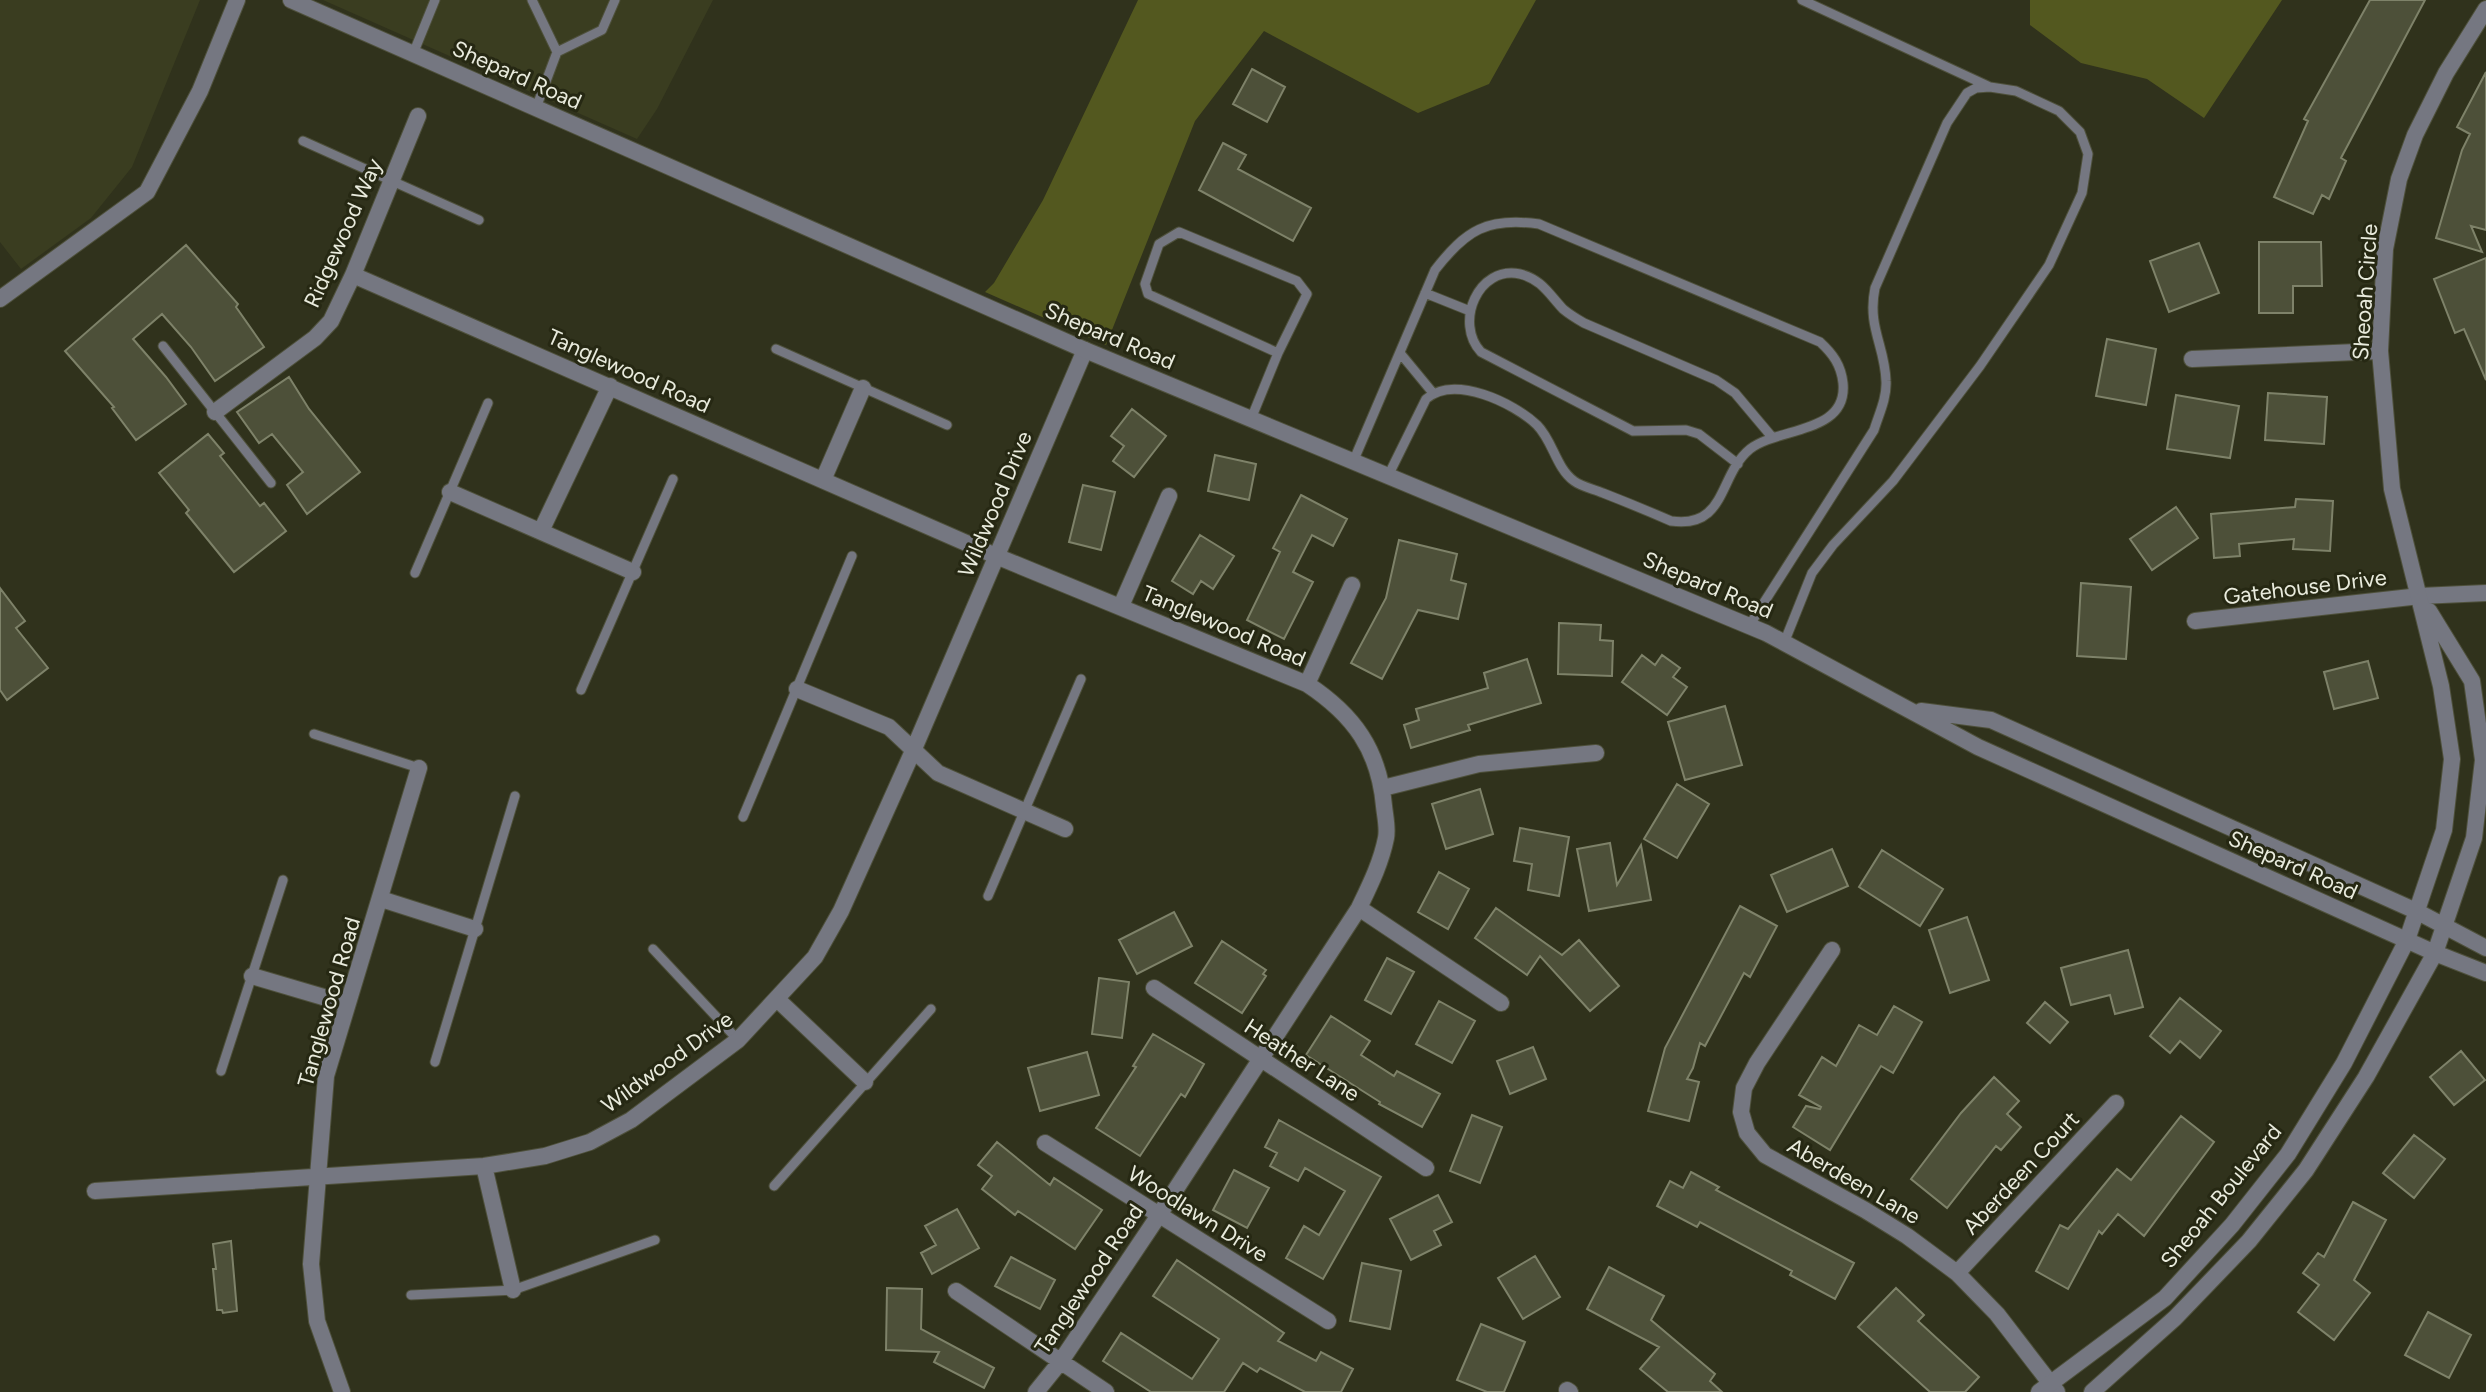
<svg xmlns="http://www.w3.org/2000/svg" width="2486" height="1392" font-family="Figtree,sans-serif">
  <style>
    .built { fill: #3a3d20 }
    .green { fill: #53581f }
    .building { fill: #4d5039; stroke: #7e8269; stroke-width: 2 }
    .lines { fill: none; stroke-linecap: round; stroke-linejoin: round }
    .service-casing { stroke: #4e503b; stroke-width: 11 }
    .minor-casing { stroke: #4e503b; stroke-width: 18 }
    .tertiary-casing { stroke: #4e503b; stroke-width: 18 }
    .service { stroke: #757781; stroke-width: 9 }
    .minor { stroke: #757781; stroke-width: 16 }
    .tertiary { stroke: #757781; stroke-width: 16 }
    .labels { text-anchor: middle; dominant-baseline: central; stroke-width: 6; stroke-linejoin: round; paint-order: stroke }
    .street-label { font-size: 22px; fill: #e9ebdd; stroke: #262813 }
  </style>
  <rect width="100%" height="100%" fill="#30321c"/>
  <path class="built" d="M0,0H200L132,167L91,218L21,269L0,242Z
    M323,0H713L657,109L637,139Z"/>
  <path class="green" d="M1138,0H1536L1489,84L1418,113L1264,31L1195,121L1106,345L985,292L994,283L1043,200Z
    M2030,0H2282L2204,118L2147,79L2081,63L2030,25Z"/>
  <path class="building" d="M2370,0H2425L2341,158L2346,161L2329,199L2322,195L2313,214L2274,197L2308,121L2304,119Z
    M1252,69L1285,87L1267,122L1233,104Z
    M2486,72V230L2471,226L2482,252L2436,238L2462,150L2470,134L2457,127Z
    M1223,143L1246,155L1238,169L1311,208L1293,241L1199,190Z
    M2259,242H2321L2322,286H2293V313H2259Z
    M2199,243L2219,293L2169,312L2150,261Z
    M186,245L238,304L236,307L264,347L215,381L191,347L162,314L133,339L166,377L186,404L136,440L112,408L114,407L65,351Z
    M2486,258V380L2464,329L2455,333L2434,279Z
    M2107,339L2156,349L2146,405L2096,396Z
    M289,377L309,409L360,472L307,514L287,485L303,472L272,434L259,443L237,412Z
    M2268,393L2327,397L2324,444L2265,440Z
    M2176,395L2239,406L2230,458L2167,449Z
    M1132,409L1166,436L1134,477L1113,461L1124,446L1111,436Z
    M208,434L224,453L220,456L260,506L264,503L286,531L234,572L186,513L189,510L159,473Z
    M1215,455L1256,464L1249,500L1208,491Z
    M1083,485L1115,492L1101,550L1069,542Z
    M1301,495L1347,519L1333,546L1312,535L1293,572L1313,582L1284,639L1247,620L1280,552L1273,548Z
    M2296,499L2333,501L2330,551L2293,549L2294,539L2239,544L2240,556L2214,558L2211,514L2295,507Z
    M2176,507L2198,538L2152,570L2130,539Z
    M1200,535L1234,556L1213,589L1201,581L1193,594L1172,581Z
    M1399,540L1457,554L1451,580L1466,584L1458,619L1418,610L1382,679L1351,663L1386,598Z
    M2081,583L2131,587L2126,659L2077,656Z
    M0,588L25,621L16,628L48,668L7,700L0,690Z
    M1559,623L1601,625L1600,640L1613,641L1612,676L1558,674Z
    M1642,655L1655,665L1662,655L1680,668L1673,677L1687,687L1667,715L1622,682Z
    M1527,659L1541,703L1468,725L1470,730L1411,748L1404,725L1419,720L1416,709L1488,688L1484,673Z
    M2368,661L2378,698L2334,709L2324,672Z
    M1725,706L1742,765L1685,780L1668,722Z
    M1677,784L1709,804L1677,858L1644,839Z
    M1480,789L1493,834L1446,849L1432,804Z
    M1520,828L1569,837L1559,896L1528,890L1532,864L1514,861Z
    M1610,843L1617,885L1641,845L1651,900L1589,911L1577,849Z
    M1832,849L1848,886L1787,912L1771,875Z
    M1882,850L1943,889L1920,926L1859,887Z
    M1439,872L1469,889L1448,929L1418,912Z
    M1740,906L1777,926L1750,977L1744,973L1705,1046L1700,1043L1693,1068L1687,1079L1699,1082L1689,1121L1648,1111L1665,1048Z
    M1496,908L1562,955L1579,940L1619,986L1590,1011L1540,956L1527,975L1475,938Z
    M1174,912L1192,946L1137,974L1119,940Z
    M1967,917L1989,980L1950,993L1929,930Z
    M1222,941L1266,970L1263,974L1266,976L1242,1013L1195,983Z
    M2128,950L2143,1007L2115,1014L2110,995L2071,1005L2061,968Z
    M1387,958L1414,972L1391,1014L1365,1000Z
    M1099,978L1129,982L1122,1038L1092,1034Z
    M2180,998L2221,1031L2200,1058L2180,1041L2170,1053L2150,1036Z
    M1439,1001L1475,1021L1452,1063L1416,1044Z
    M2045,1002L2068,1022L2050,1043L2027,1023Z
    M1894,1006L1922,1022L1893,1073L1881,1066L1830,1150L1793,1127L1806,1106L1820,1109L1821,1107L1799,1095L1822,1057L1836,1066L1859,1025L1877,1035Z
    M1331,1016L1370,1041L1361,1055L1394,1076L1397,1071L1440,1094L1422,1127L1379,1104L1380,1102L1306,1055Z
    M1153,1034L1204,1064L1185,1097L1181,1094L1140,1156L1096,1128L1136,1067L1133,1066Z
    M1533,1047L1546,1079L1510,1094L1497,1061Z
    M2461,1051L2485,1080L2454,1105L2430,1077Z
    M1087,1052L1099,1095L1040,1111L1028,1068Z
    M1994,1077L2019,1101L2007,1114L2021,1127L2001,1150L1996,1146L1947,1208L1911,1179L1961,1113Z
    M1472,1115L1502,1127L1480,1183L1450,1171Z
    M2181,1116L2214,1142L2144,1236L2118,1214L2102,1234L2099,1231L2068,1289L2036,1271L2060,1225L2068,1229L2117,1169L2131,1180Z
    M1279,1120L1381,1177L1323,1279L1286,1258L1304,1226L1319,1235L1345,1191L1305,1168L1298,1181L1270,1166L1277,1153L1265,1147Z
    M2414,1135L2445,1159L2414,1198L2383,1173Z
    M997,1142L1050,1185L1054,1178L1102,1210L1075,1249L1018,1211L1015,1215L982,1189L992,1176L978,1165Z
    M1234,1170L1269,1188L1247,1228L1213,1210Z
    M1691,1172L1719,1187L1716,1190L1854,1263L1835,1299L1790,1275L1792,1271L1700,1222L1697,1227L1657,1206L1670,1181L1683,1188Z
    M1438,1195L1452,1222L1434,1231L1441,1245L1411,1260L1390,1219Z
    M2353,1202L2386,1220L2354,1280L2370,1293L2334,1340L2298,1312L2319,1285L2303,1273L2318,1253L2324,1257Z
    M957,1209L979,1248L932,1274L921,1253L936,1245L925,1226Z
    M231,1241L237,1311L223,1313L222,1310H217L213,1269H216L213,1244Z
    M1535,1256L1560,1297L1523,1319L1498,1278Z
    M1011,1257L1055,1280L1040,1309L995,1286Z
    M1177,1260L1284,1333L1278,1341L1316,1361L1321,1352L1353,1369L1341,1392H1305L1260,1368L1257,1372L1243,1363L1224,1392H1151L1103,1361L1121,1333L1192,1379L1219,1339L1153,1296Z
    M1362,1263L1401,1271L1390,1329L1350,1321Z
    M1609,1267L1664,1296L1651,1320L1715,1374L1710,1381L1722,1392H1668L1640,1369L1659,1347L1587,1309Z
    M887,1288L922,1289L921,1329L994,1368L984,1388L934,1362L939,1352L886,1350Z
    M1896,1288L1924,1315L1918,1321L1979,1377L1965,1392H1930L1858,1327Z
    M2428,1312L2471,1335L2449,1378L2405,1355Z
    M1481,1324L1525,1342L1504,1392H1487L1457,1380Z"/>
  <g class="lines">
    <defs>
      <path id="service" d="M532,0L557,52L536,108
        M1802,0L1988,86
        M557,52L602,30L615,0
        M413,54L435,0
        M303,141L479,220
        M1425,293L1470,311
        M163,346L271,483
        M776,349L947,425
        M1400,353L1433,393
        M1251,419L1278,353L1307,294L1297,281L1179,232L1159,244L1145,284L1148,294L1278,353
        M1353,462L1435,270C1466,230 1487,217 1539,224L1820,342C1833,354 1841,365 1843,383C1848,434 1778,427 1750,449C1718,475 1727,529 1671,521C1648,511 1626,502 1603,493C1594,489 1582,487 1574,481C1556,468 1553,441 1537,425C1514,403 1454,374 1426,399L1388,476
        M1738,464L1699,434L1686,430L1633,431L1481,352C1454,323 1478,265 1520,274C1541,279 1549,294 1563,309C1569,314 1577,319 1584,323L1716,380L1735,393L1772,437
        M415,573L488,403
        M1749,626L1874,430C1879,414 1887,398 1886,381C1885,346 1867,327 1875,288L1947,123L1967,93L1976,88L1990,87L2016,91L2059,111L2080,132L2088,154L2082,193L2049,265L1980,366L1893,481L1833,545L1812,573L1784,643
        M581,690L673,479
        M314,734L419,768
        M743,817L852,556
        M988,896L1081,679
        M653,949L738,1040
        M435,1062L515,796
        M221,1071L283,880
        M774,1186L931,1009
        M411,1295L513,1290L655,1240"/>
      <path id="minor" d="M353,275L996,556L1307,684C1354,715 1379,750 1384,806C1385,816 1388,828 1386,838C1381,863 1370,885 1359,908L1159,1215L1061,1361L1036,1392
        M0,299L147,192L200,91L237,0
        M2192,359L2380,351
        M215,412L315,338L331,321L353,275L418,116
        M823,480L863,388
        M450,492L633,572
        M541,531L610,386
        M1121,606L1169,496
        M2195,621L2420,596L2486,593
        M1307,684L1352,585
        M797,689L889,727L938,773L1065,829
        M1383,788L1479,764L1596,753
        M381,899L475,929
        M1359,908L1501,1003
        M1832,950L1757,1063L1744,1088L1741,1112L1747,1133L1765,1155L1865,1210L1907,1236L1957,1273L1997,1314L2057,1392
        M252,976L347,1004
        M1154,988L1426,1168
        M778,1000L865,1082
        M1045,1143L1328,1321
        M484,1166L513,1290
        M95,1191L484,1166L545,1156L590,1142L631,1120L738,1040L815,957L841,911L913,751L1085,350
        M1957,1273L2116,1103
        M956,1291L1106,1392
        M1567,1390L1570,1392
        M342,1392L317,1321L311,1264L326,1076L419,768"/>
      <path id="tertiary" d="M291,0L1085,350L1766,633L1978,747L2435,953L2486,973
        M1921,711L1991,720L2416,911L2486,948
        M2039,1392L2165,1298L2232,1225L2288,1154L2344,1063L2407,940L2444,830L2452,759L2441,686L2392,489L2380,351L2385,249L2399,179L2415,135L2446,73L2486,9
        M2092,1392L2175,1318L2249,1241L2306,1170L2366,1077L2435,953L2474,838L2483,760L2472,681L2429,611"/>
    </defs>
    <use href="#service" class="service-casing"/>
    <use href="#minor" class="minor-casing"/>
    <use href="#tertiary" class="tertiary-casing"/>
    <use href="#service" class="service"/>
    <use href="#minor" class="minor"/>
    <use href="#tertiary" class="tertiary"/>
  </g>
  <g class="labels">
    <g class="street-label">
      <text transform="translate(517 75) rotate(24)">Shepard Road</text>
      <text transform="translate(343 233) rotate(-66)">Ridgewood Way</text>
      <text transform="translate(2365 292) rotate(-86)">Sheoah Circle</text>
      <text transform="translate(1110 336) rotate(23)">Shepard Road</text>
      <text transform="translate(629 371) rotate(24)">Tanglewood Road</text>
      <text transform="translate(995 504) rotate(-67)">Wildwood Drive</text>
      <text transform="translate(1708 585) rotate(23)">Shepard Road</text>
      <text transform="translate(2305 587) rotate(-7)">Gatehouse Drive</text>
      <text transform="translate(1224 626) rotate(23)">Tanglewood Road</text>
      <text transform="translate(2293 865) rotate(24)">Shepard Road</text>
      <text transform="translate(329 1002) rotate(-74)">Tanglewood Road</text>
      <text transform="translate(1302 1060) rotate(33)">Heather Lane</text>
      <text transform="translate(667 1062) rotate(-36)">Wildwood Drive</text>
      <text transform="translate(2021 1173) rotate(-47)">Aberdeen Court</text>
      <text transform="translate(1854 1181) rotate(30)">Aberdeen Lane</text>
      <text transform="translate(2221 1196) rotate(-51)">Sheoah Boulevard</text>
      <text transform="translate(1198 1214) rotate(32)">Woodlawn Drive</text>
      <text transform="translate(1089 1279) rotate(-56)">Tanglewood Road</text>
    </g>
  </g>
</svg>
